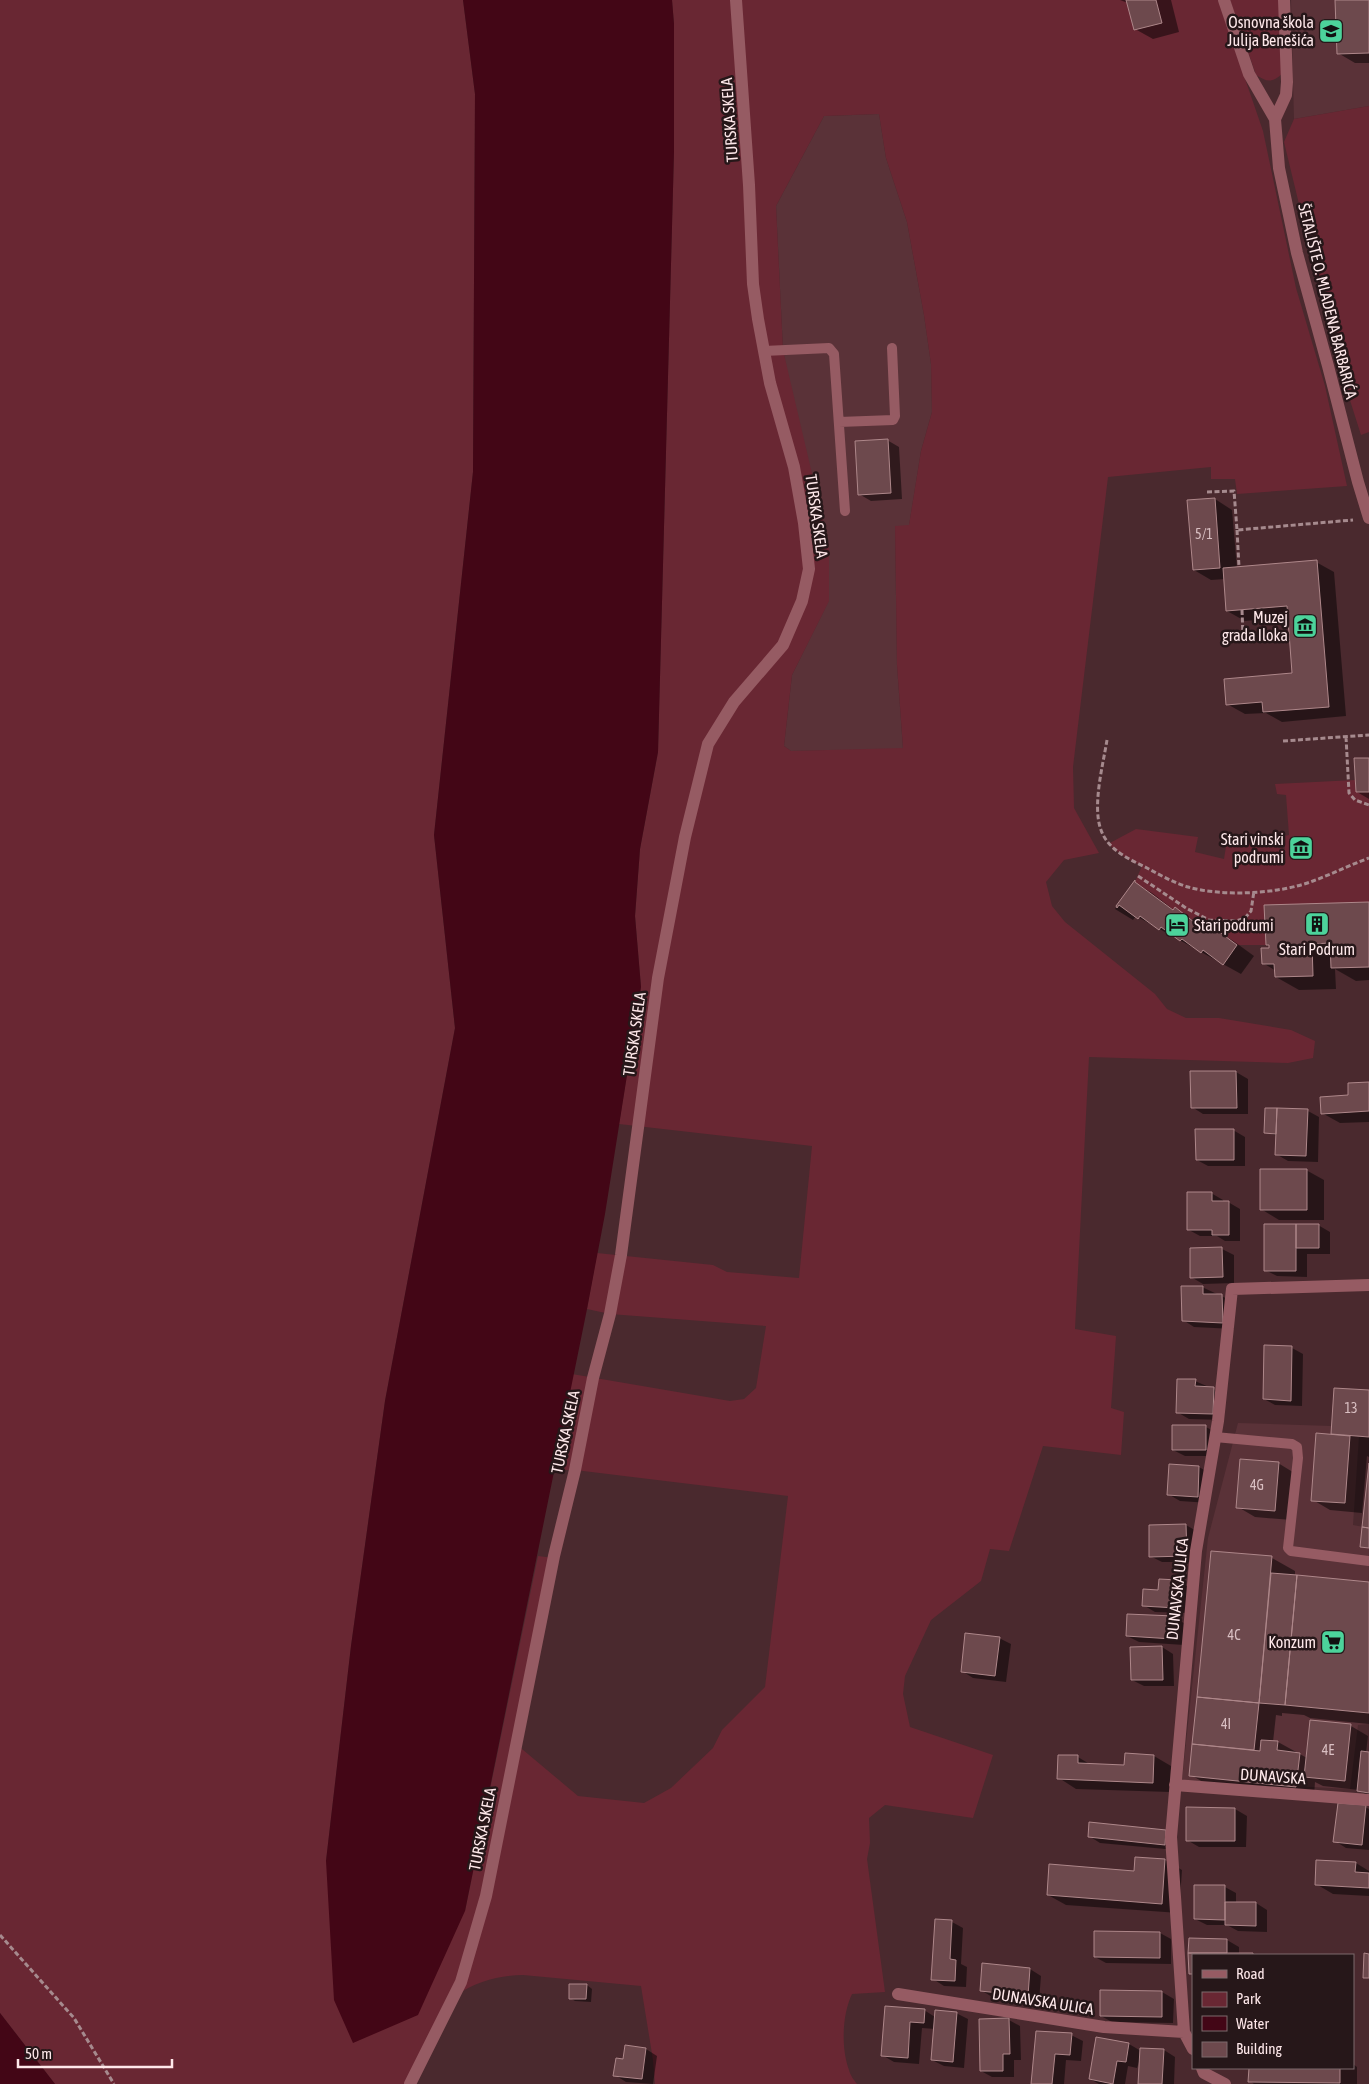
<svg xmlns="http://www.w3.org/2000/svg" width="1369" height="2084" font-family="'Asap Condensed',sans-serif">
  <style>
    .built { fill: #5a3238 }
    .green { fill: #692733; fill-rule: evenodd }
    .water { fill: #430616 }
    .shadow { fill: #0007 }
    .building { fill: #6d494d; stroke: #ae878a }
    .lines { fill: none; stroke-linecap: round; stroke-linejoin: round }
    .path { stroke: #a68a8e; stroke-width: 3; stroke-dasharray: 5 2.5; stroke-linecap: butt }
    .service { stroke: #965b63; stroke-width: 10 }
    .minor { stroke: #965b63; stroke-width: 12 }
    .labels { text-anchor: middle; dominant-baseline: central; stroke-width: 5; stroke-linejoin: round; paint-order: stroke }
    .number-label { font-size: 14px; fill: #dac0c3 }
    .poi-label { font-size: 16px; fill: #fee8ea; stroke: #261719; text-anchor: end }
    .street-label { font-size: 16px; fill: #fee8ea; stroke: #261719 }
  </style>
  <rect width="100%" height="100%" fill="#4a292e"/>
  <path class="built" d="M1291,0H1369V106L1294,119Z
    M879,114L886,158L907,222L924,315L931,364L932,412L921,451L909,526H895L897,665L903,749L791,751L784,746L792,675L829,600L783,350L776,206L824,116Z
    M1238,1423L1331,1426V1434L1359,1436L1353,1525L1369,1528V1724L1358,1725L1350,1789L1182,1780L1208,1538Z"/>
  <path class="green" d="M0,0H463L475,94L473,472L434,835L455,1028L385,1401L351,1646L326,1861L465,1911L538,1556L554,1558L516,1744L578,1796L644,1803L671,1788L713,1748L722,1730L765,1687L788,1496L575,1470H555L572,1374L730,1401L744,1399L756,1388L766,1326L610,1314L587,1309L597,1253L713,1265L727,1272L799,1278L812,1146L619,1124L641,987L635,916L640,849L658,752L674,151V24L672,0H1126L1134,29L1162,23L1156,0H1218L1263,131L1296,288L1325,386L1347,486L1237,494L1235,479H1211V467L1108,477L1073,767L1074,808L1099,853L1064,860L1046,882L1052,906L1065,922L1155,994L1167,1009L1186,1018H1219L1291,1030L1315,1041L1313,1058L1288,1063L1089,1057L1075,1329L1116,1336L1111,1408L1124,1412L1121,1455L1043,1446L1009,1551L990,1549L981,1581L931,1620L905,1676L903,1694L910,1727L993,1755L973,1818L885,1805L869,1818L870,1843L867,1859L885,1992L852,1994C842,2015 841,2048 849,2070C850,2075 854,2080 857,2084H655L653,2060L641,1986L523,1975C501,1975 476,1981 457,1995C450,1999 417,2071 410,2084H55L0,2013ZM879,114L886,158L907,222L924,315L931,364L932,412L921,451L909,525L895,526L897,665L903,748L791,751L784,746L792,675L829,601V546L783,350L776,206L824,116Z
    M1230,0H1279L1282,74C1272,83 1267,82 1256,75Z
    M1369,106V432L1361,435L1335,353L1284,142L1294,119Z
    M1355,780L1356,792H1369V902L1264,906L1266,945H1237L1214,928L1212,931L1196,920L1194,922L1175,907L1173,910L1135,882L1142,866L1126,858L1108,844L1136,829L1198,837L1195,852L1224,859L1227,840L1285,849V836L1289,835L1286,795L1277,794L1275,784Z"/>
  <path class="water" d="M463,0H672L674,24V151L658,752L640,849L635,916L641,987L605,1214L587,1309L465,1911L418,2015L353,2043L334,2000L326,1861L351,1646L385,1401L455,1028L434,835L473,472L475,94Z
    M0,2013L55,2084H0Z"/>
  <path class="shadow" d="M1120,0H1171L1179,32L1153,39L1135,29L1128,3Z
    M1336,0H1369V63H1355L1338,53Z
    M887,440L899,447L902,499L871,501L859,494Z
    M1215,499L1232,510L1237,568L1316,562L1334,572L1346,716L1282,722L1266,713L1245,714L1227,704L1294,675L1289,617L1245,621L1227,611L1225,579L1211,580L1194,570Z
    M1369,759V799L1357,792Z
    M1135,883L1152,893L1174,910L1232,940L1254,956L1241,974L1136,916L1133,920L1115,909Z
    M1369,903V980L1356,981L1335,969L1336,989L1299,990L1276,977V971L1263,963L1270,949V946L1267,944Z
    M1236,1072L1248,1079V1114H1203L1192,1107V1073Z
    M1369,1083V1122L1340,1123L1322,1113Z
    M1308,1111L1319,1117L1318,1162L1288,1161L1276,1154L1277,1136L1266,1132Z
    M1233,1130L1245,1137V1166H1208L1197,1160Z
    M1306,1170L1324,1180V1220H1279L1261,1209Z
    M1211,1193L1223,1200V1202H1228L1240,1209V1241H1225L1217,1236H1200L1189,1230Z
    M1318,1225L1330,1232V1254H1307V1277L1277,1276L1265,1270Z
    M1191,1249H1222L1234,1255V1283L1203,1284L1191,1277Z
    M1202,1287L1234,1302V1329L1194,1327L1183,1320Z
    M1292,1348L1303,1354L1302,1406L1275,1405L1264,1399Z
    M1195,1381L1225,1394L1224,1420L1189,1419L1177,1412Z
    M1335,1389L1369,1391V1457L1367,1456L1362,1513L1330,1510L1313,1500L1332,1436Z
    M1206,1427L1217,1433V1456H1185L1173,1450Z
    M1278,1463L1296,1474L1292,1520L1255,1517L1238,1507Z
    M1170,1465L1199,1467L1211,1474L1209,1503L1180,1501L1168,1494Z
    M1186,1525L1198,1532V1562H1162L1150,1556V1526Z
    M1272,1558L1295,1571V1576L1369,1583V1724L1310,1718L1304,1715L1282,1713V1716L1276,1715L1273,1742H1278L1307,1758L1351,1726L1368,1736L1366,1753H1369V1797L1359,1790L1323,1786L1315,1782L1314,1796L1208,1785L1191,1775L1198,1697Z
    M1160,1580L1178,1581L1190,1588L1188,1613L1155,1612L1143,1605L1159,1592Z
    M1129,1615L1174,1618L1186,1624L1184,1645L1139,1642L1127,1636Z
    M999,1638L1011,1644L1006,1682L973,1678L962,1671Z
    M1162,1647L1173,1654L1174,1686H1144L1132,1680Z
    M1154,1756L1171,1766L1170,1792L1076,1789L1059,1778L1078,1757L1091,1765L1126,1766Z
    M1365,1807L1369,1809V1850L1346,1848L1335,1841Z
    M1188,1809H1235L1247,1816L1246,1847H1199L1187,1840Z
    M1166,1831L1176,1850L1100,1843L1089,1836Z
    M1165,1860L1182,1870L1179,1913L1066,1905L1048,1895L1135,1872Z
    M1356,1863L1369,1871V1896L1333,1894L1316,1884Z
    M1225,1887L1236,1893V1903H1256L1267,1910V1932L1238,1931L1227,1925H1207L1195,1919Z
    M952,1922L963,1928L961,1964L967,1967L966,1987L944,1986L933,1979Z
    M1160,1933L1171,1939V1964L1106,1963L1095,1957Z
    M1190,1940H1227L1239,1947V1954L1254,1955H1193V1975L1190,1973Z
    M1030,1969L1041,1976L1039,2001L992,1997L981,1990Z
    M587,1985L592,1989L591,2002L575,2001L570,1998Z
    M1101,1991L1162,1992L1174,1999L1173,2023L1112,2022L1101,2016Z
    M886,2008L924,2010L935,2017L956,2013L968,2019L964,2068L944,2066L932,2060L935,2029L922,2028L919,2064L894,2062L882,2055Z
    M1009,2020L1020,2026L1021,2060H1014V2077H992L981,2071Z
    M1037,2032L1071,2035L1083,2041L1081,2061L1066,2060L1064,2084H1033Z
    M1097,2038L1129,2044L1141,2051L1164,2050L1175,2057L1174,2084H1139L1140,2062H1139L1137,2068L1128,2066L1125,2084H1099L1090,2079Z
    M646,2049L657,2056L653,2084L626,2082L615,2075L624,2061Z
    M1353,2064L1357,2067V2084H1254L1250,2081V2068H1353Z"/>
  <path class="building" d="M1126,0H1156L1162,23L1134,30Z
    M1335,0H1369V53L1337,54Z
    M888,439L891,493L858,495L855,441Z
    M1215,498L1220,568L1193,570L1187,500Z
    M1317,560L1329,707L1263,712L1262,702L1226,705L1224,679L1292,673L1287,606L1226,611L1223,568Z
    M1354,758H1369V792H1356Z
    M1135,880V882L1173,910L1175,907L1194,922L1196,920L1212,931L1214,928L1237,945L1223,965L1203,950L1201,953L1182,939L1180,941L1161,927L1159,930L1140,916L1138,919L1119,905L1117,908L1116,906Z
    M1369,902V967L1331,968L1330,943L1312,944L1313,976L1275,977L1274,964H1262L1261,948H1269V945H1266L1264,905Z
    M1190,1071H1236L1237,1108H1191Z
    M1369,1082V1111L1321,1114L1320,1097L1348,1095V1083Z
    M1265,1108H1277L1276,1134L1264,1133Z
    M1277,1108L1308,1109L1306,1156L1275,1155Z
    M1195,1129H1234V1160H1196Z
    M1260,1169H1307V1210H1260Z
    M1187,1192H1212V1201H1229V1235H1212V1230H1187Z
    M1264,1224H1296V1271H1264Z
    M1296,1224H1319V1248H1296Z
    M1222,1247L1223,1277L1190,1278V1248Z
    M1181,1286H1203V1294H1222L1223,1323L1182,1321Z
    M1264,1345L1292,1346L1291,1401L1263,1399Z
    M1177,1379H1196L1195,1386L1214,1387L1213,1414L1176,1413Z
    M1334,1388L1369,1390V1437L1331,1434Z
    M1172,1425H1206V1450H1172Z
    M1316,1433L1350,1436L1345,1503L1311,1501Z
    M1240,1459L1279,1462L1275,1511L1236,1508Z
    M1369,1463V1528L1362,1527Z
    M1169,1464L1199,1466L1198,1497L1167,1495Z
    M1186,1524L1187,1556L1149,1557V1525Z
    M1362,1527L1369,1528V1548L1360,1547Z
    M1211,1551L1272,1556L1259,1703L1197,1697Z
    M1271,1573L1297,1575L1285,1705L1259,1703Z
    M1297,1575L1369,1582V1713L1285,1705Z
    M1159,1579L1178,1580L1177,1608L1142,1606L1143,1589L1158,1590Z
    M1127,1614L1174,1616L1173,1639L1126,1636Z
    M965,1633L1000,1637L995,1676L961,1672Z
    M1162,1646L1163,1680H1131L1130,1647Z
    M1197,1697L1259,1703L1254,1750L1192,1744Z
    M1310,1720L1351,1724L1345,1781L1304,1777Z
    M1261,1740L1278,1741L1277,1750L1300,1753L1296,1787L1189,1776L1192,1744L1260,1751Z
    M1361,1751L1369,1752V1793L1357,1791Z
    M1125,1753L1154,1755L1153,1783L1057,1779L1058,1755H1078V1763L1124,1765Z
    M1338,1803L1366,1805L1362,1845L1333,1842Z
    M1186,1807L1235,1808V1841H1186Z
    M1089,1822L1166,1830L1165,1845L1088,1837Z
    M1135,1857L1165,1859L1162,1904L1047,1895L1049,1864L1134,1871Z
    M1316,1860L1356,1862L1355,1872L1369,1873V1888L1315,1885Z
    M1194,1885H1225V1920L1194,1919Z
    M1225,1902H1256V1926L1225,1925Z
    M935,1919L952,1920L950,1959L956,1960L955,1981L931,1980Z
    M1094,1931L1160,1932V1958L1094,1957Z
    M1189,1938L1227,1939V1953H1188Z
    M1188,1953H1253V1955H1193V1974H1189Z
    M1364,1953L1369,1954V1978H1363Z
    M982,1963L1030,1968L1028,1996L980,1991Z
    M569,1984H587L586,1999H569Z
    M1100,1990L1162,1991V2017L1100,2016Z
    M885,2006L925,2009L924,2023L910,2022L908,2058L881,2056Z
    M935,2010L957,2012L953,2062L931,2060Z
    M1009,2018L1010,2054H1003V2071H980L979,2019Z
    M1036,2031L1072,2033L1070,2055L1055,2054L1052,2084H1031Z
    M1096,2037L1129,2043L1126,2062L1117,2061L1113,2084L1089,2079Z
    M625,2045L646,2048L642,2079L613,2076L616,2058L623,2059Z
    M1140,2048L1164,2049L1162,2084H1138Z
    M1249,2068H1340V2083L1248,2082Z"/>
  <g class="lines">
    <path class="path" d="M1207,492L1234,491L1237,530L1353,520
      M1237,530L1239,567
      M1242,610L1243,636
      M1346,737L1349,793L1355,800L1369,805
      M1107,740C1103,765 1092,806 1101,830C1108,850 1129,859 1147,868C1160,875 1174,883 1188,887C1223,897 1279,894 1313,881C1332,874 1350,865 1369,858
      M1283,741L1369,735
      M1138,876L1186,908L1209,920L1236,921L1245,918L1251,911L1254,891
      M0,1935L74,2018L114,2084"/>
    <path class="service" d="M764,351L829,348L834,354L845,511
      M839,422L893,420L895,416L892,348
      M1215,1437L1292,1444L1297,1447L1298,1458L1288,1548L1291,1551L1369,1561"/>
    <path class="minor" d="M1224,0L1249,74L1275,119L1279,168L1297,253L1328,366L1358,482L1369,518
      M1275,119L1286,95L1287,82L1284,0
      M1175,1785L1369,1800
      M898,1994L1104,2027L1184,2032L1193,2049
      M1184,2032L1171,1837L1196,1551L1218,1421L1232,1289L1369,1285
      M1202,2068L1204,2073L1225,2084
      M410,2084L461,1982L486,1896L554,1556L575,1470L593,1378L610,1314L621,1255L658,978L685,837L708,744L734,702L783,645L802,601L809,569L804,523L794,467L770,383L758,319L753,284L749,185L736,0"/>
  </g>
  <defs>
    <symbol id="school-square" viewBox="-11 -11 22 22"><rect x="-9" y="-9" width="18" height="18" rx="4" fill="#4cd39b" stroke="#261719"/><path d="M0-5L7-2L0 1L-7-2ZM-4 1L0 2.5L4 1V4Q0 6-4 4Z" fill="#111"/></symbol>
    <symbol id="museum-square" viewBox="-11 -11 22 22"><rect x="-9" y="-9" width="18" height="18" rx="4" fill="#4cd39b" stroke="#261719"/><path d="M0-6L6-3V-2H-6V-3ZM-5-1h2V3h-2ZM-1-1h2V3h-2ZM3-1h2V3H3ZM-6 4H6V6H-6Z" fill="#111"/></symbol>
    <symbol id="building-square" viewBox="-11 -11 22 22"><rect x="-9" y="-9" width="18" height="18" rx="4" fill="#4cd39b" stroke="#261719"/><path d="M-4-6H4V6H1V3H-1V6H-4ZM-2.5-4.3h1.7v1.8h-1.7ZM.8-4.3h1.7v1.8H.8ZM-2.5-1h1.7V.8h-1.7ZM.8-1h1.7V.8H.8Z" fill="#111"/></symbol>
    <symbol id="hotel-square" viewBox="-11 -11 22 22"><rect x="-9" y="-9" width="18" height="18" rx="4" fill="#4cd39b" stroke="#261719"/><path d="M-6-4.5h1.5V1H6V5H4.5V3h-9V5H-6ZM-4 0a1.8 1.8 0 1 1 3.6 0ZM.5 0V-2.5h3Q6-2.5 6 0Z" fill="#111"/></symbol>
    <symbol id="supermarket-square" viewBox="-11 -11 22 22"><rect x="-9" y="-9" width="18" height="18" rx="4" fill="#4cd39b" stroke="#261719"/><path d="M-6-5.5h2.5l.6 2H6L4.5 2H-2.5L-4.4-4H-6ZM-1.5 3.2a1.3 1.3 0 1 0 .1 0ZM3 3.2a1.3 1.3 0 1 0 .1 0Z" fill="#111"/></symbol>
  </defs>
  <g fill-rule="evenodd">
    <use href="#school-square" x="1317" y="17" width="28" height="28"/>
    <use href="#museum-square" x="1291" y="612" width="28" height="28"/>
    <use href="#museum-square" x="1287" y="834" width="28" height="28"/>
    <use href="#building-square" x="1303" y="910" width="28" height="28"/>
    <use href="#hotel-square" x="1163" y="911" width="28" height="28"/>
    <use href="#supermarket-square" x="1319" y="1628" width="28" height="28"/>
  </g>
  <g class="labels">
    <g class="number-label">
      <text x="1204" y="534">5/1</text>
      <text x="1351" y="1408">13</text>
      <text x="1257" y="1485">4G</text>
      <text x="1234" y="1635">4C</text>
      <text x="1226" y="1724">4I</text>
      <text x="1328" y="1750">4E</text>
    </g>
    <g class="poi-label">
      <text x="1314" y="22">Osnovna škola<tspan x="1314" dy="18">Julija Benešića</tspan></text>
      <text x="1288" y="617">Muzej<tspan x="1288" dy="18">grada Iloka</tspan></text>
      <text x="1284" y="839">Stari vinski<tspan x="1284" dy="18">podrumi</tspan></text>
      <text x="1194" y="925" text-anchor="start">Stari podrumi</text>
      <text x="1317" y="949" text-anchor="middle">Stari Podrum</text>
      <text x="1316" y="1642">Konzum</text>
    </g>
    <g class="street-label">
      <text transform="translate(729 120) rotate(-94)">TURSKA SKELA</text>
      <text transform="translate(1328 301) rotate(76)">ŠETALIŠTE O. MLADENA BARBARIĆA</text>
      <text transform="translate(817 516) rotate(82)">TURSKA SKELA</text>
      <text transform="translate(634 1034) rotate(-82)">TURSKA SKELA</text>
      <text transform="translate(565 1432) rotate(-78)">TURSKA SKELA</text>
      <text transform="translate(1177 1589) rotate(-84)">DUNAVSKA ULICA</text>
      <text transform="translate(1273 1776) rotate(4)">DUNAVSKA</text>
      <text transform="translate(482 1829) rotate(-79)">TURSKA SKELA</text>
      <text transform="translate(1043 2001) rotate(9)">DUNAVSKA ULICA</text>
    </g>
  </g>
  <rect x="1192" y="1954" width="162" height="115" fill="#261719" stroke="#7c6b6d"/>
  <rect x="1202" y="1970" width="25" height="8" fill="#965b63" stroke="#7c6b6d"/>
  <text x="1236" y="1979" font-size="15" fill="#fee8ea">Road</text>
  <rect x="1202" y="1992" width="25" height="15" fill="#692733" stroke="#7c6b6d"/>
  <text x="1236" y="2004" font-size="15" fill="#fee8ea">Park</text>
  <rect x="1202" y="2016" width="25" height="15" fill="#430616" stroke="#7c6b6d"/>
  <text x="1236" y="2029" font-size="15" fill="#fee8ea">Water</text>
  <rect x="1202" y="2042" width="25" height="15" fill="#6d494d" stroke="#7c6b6d"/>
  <text x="1236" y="2054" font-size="15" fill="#fee8ea">Building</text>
  <path d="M18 2059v8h154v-8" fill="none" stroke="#fee8ea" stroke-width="2.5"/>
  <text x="25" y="2059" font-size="15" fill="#fee8ea" stroke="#261719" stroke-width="4" paint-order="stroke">50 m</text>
</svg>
